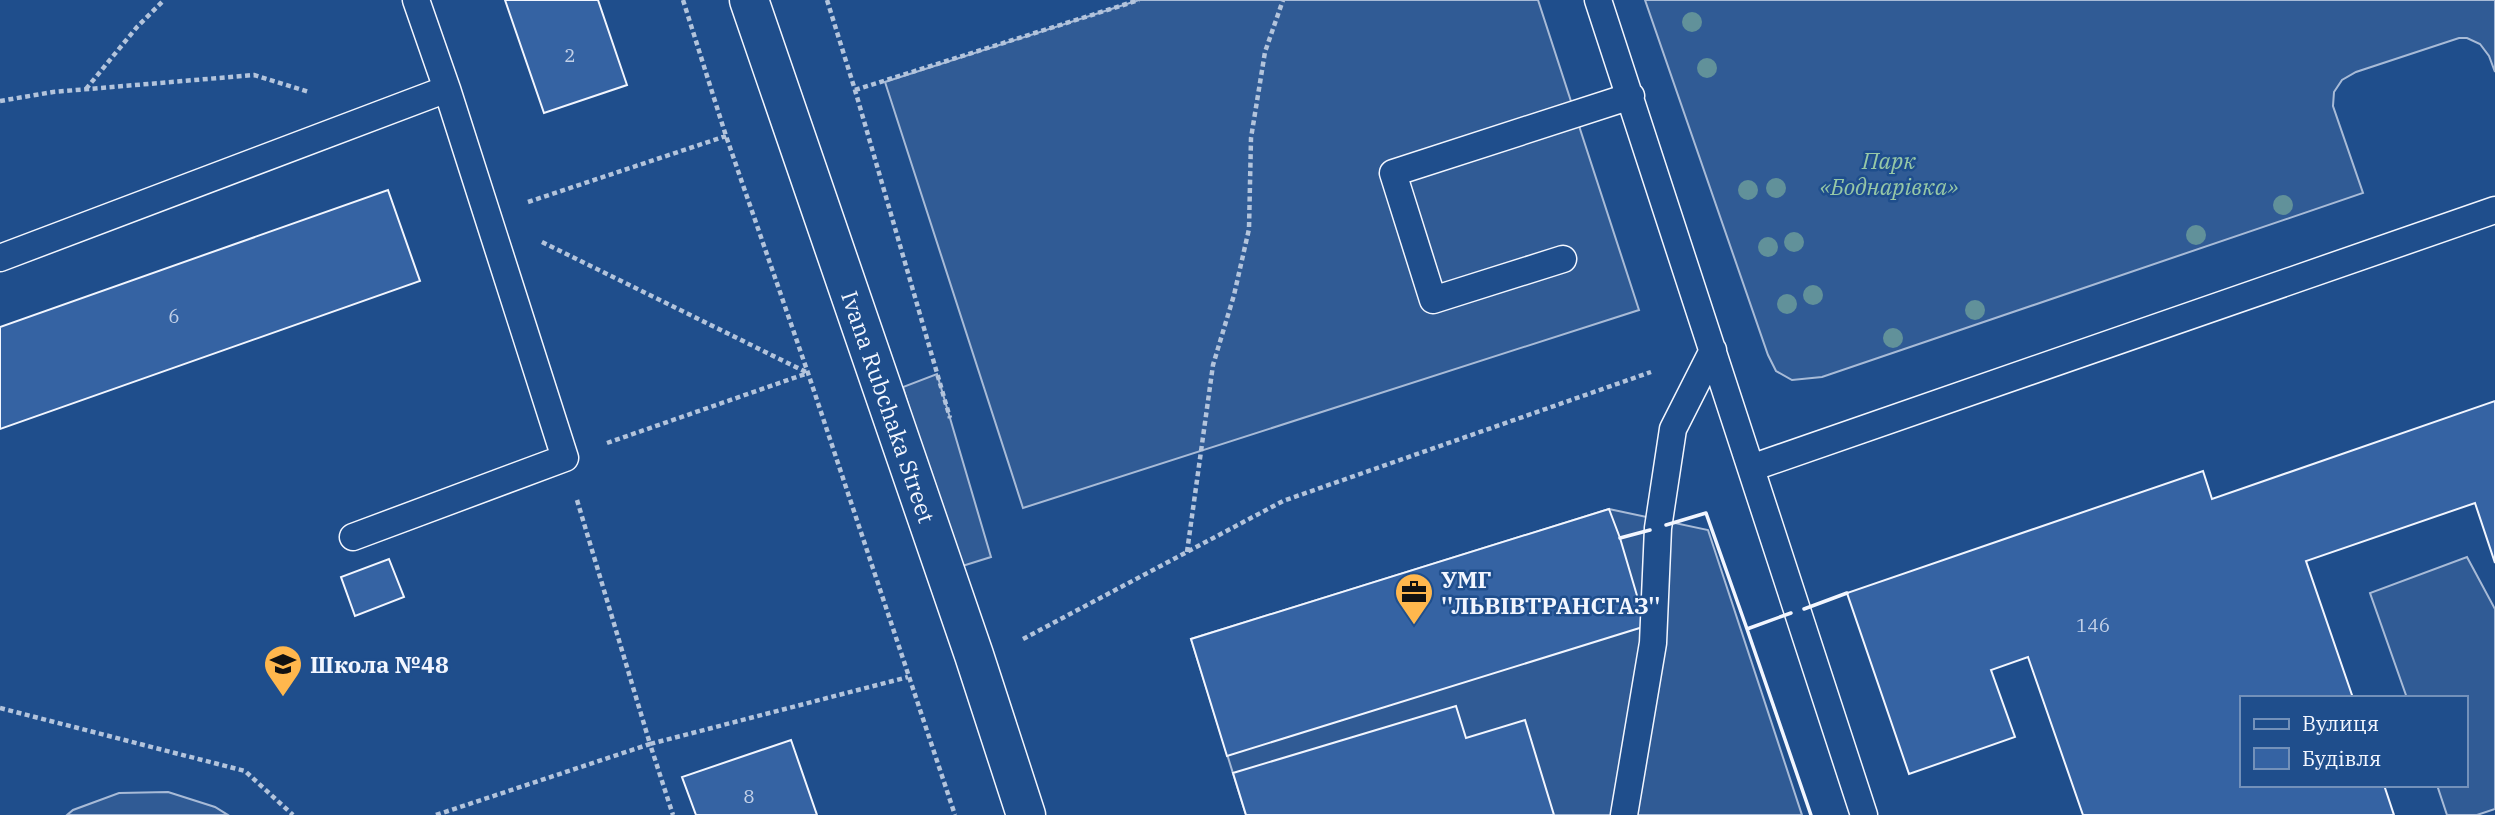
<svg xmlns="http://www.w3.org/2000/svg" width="2495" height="815" font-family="'IBM Plex Serif',serif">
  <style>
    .built { fill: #305b95; stroke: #a8bbd7; stroke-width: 2 }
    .building { fill: #3563a3; stroke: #f2f6ff; stroke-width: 2 }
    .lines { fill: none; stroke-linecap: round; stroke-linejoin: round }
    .lane-casing { stroke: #f2f6ff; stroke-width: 29 }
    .secondary-casing { stroke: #f2f6ff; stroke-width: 41 }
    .path { stroke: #b3c4dc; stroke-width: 4.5; stroke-dasharray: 5 3.5; stroke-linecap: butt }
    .lane { stroke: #1f4e8c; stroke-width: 26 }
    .secondary { stroke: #1f4e8c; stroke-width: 38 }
    .wall { stroke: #f2f6ff; stroke-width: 3.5 }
    .tree { fill: #61919a }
    .labels { text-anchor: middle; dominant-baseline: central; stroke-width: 5; stroke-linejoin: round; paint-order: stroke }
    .number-label { font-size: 19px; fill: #c3d1e8 }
    .park-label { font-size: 23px; font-style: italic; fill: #97c8a6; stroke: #1f4e8c }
    .street-label { font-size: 23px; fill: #f2f6ff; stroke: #1f4e8c }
    .poi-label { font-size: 23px; font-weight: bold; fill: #f2f6ff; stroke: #1f4e8c; text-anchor: start }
  </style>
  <rect width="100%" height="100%" fill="#1f4e8c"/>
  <path class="built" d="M1139,0H1538L1639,310L1023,508L885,82Z
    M1645,0H2495V72L2489,56L2480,44L2467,38H2459L2356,72L2342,80L2334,92L2333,106L2363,193L1822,377L1792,380L1776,371L1768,355Z
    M937,374L991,557L956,568L903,387Z
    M1609,509L1708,530L1802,815H1246L1191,639Z
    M2467,557L2495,609V809L2477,815H2447L2437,785H2465V698H2407L2370,593Z
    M168,792L215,807L228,815H67L73,810L119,793Z"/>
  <path class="building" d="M505,0H598L627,85L544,113Z
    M388,190L420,281L0,429V327Z
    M2495,401V563L2475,503L2306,561L2353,698H2241V785H2384L2394,815H2083L2028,657L1991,670L2015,737L1909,774L1847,593L2203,471L2212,499Z
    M1609,509L1620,538L1646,626L1227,756L1191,639Z
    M389,559L404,597L355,616L341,577Z
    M1456,706L1466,738L1525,720L1554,815H1246L1233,773Z
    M791,740L817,815H696L682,777Z"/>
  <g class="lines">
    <defs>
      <path id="lane" d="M1598,0L1864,815
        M0,258L447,89L416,0
        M1563,259L1433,300L1393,173L1631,96
        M1751,468L2495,210
        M353,537L565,458L447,89
        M1624,815L1653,643L1658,528L1673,429L1713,350"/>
      <g id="secondary">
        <path id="s1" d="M749,0L974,655L1026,815"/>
      </g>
    </defs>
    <use href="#lane" class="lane-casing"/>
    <use href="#secondary" class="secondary-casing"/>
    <path class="path" d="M683,0L726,136L808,373L955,815
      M827,0L855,90L950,418
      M86,89L137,27L164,0
      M855,90L1139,0
      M0,101L53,92L254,75L309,92
      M528,202L726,136
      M542,242L808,373
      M607,443L808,373
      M577,500L650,744L908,677
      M1187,552L1213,365L1234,295L1249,229L1251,138L1265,52L1283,0
      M1023,639L1283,501L1651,372
      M0,708L245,771L293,815
      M436,815L650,744L673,815"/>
    <use href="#lane" class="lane"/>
    <use href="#secondary" class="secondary"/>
    <path class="wall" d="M1666,525L1706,513L1747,629
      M1620,538L1650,530
      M1804,609L1847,593
      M1791,613L1747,629L1811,815"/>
  </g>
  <g class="tree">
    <circle cx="1692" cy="22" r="10"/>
    <circle cx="1707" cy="68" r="10"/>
    <circle cx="1776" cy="188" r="10"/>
    <circle cx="1748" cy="190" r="10"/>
    <circle cx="2283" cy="205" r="10"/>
    <circle cx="2196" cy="235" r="10"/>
    <circle cx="1794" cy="242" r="10"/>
    <circle cx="1768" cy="247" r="10"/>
    <circle cx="1813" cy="295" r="10"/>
    <circle cx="1787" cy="304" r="10"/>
    <circle cx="1975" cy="310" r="10"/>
    <circle cx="1893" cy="338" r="10"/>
  </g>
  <defs>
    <symbol id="office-pin" viewBox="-11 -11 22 30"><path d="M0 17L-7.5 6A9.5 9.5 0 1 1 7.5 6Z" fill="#ffb74d" stroke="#1f4e8c"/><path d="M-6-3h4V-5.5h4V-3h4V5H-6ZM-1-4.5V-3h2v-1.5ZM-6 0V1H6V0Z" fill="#111"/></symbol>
    <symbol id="school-pin" viewBox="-11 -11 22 30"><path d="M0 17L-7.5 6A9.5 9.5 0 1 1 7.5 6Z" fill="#ffb74d" stroke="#1f4e8c"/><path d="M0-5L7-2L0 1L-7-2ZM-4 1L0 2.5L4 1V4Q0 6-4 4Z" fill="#111"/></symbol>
  </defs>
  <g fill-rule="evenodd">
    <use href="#office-pin" x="1392" y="570" width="44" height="60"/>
    <use href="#school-pin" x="261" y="642" width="44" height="60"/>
  </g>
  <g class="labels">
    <g class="number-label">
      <text x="570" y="55">2</text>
      <text x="174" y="316">6</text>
      <text x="2093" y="625">146</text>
      <text x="749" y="796">8</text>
    </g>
    <g class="park-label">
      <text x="1889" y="160">Парк<tspan x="1889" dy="26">«Боднарівка»</tspan></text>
    </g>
    <g class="street-label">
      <text stroke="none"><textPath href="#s1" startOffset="430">Ivana Rubchaka Street</textPath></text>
    </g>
    <g class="poi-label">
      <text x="1441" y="579">УМГ<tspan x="1441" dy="26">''ЛЬВІВТРАНСГАЗ''</tspan></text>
      <text x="310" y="664">Школа №48</text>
    </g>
  </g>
  <rect x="2240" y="696" width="228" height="91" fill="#1f4e8c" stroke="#7391ba" stroke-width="2"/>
  <rect x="2254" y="719" width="35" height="10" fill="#1f4e8c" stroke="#7391ba" stroke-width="2"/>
  <text x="2302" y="731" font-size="21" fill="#f2f6ff">Вулиця</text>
  <rect x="2254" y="748" width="35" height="21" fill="#3563a3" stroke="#7391ba" stroke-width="2"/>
  <text x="2302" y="766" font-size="21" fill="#f2f6ff">Будівля</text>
</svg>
